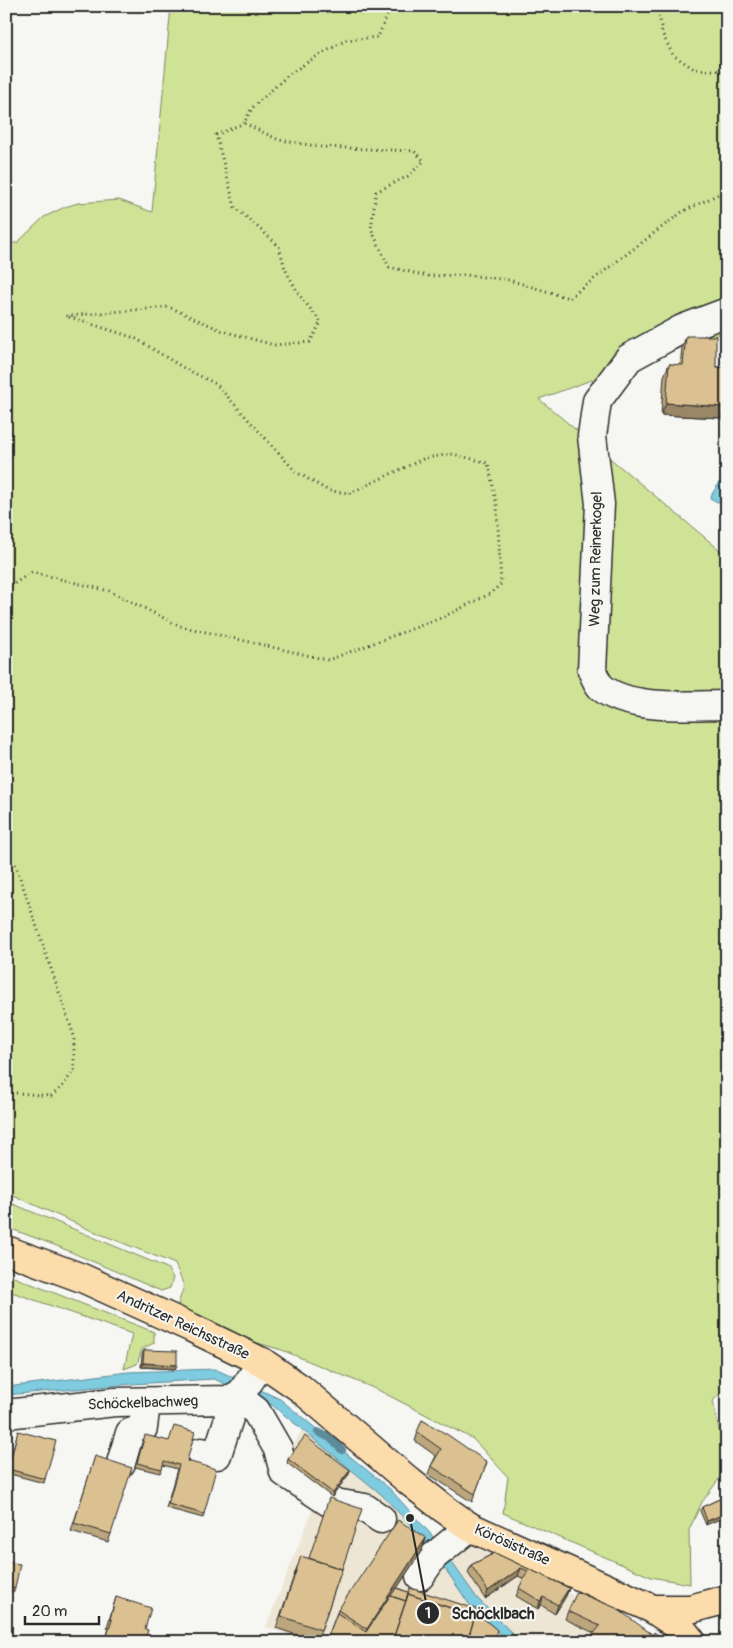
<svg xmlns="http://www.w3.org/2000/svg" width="733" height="1648" font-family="Pangolin,sans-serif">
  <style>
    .built { fill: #eee6d5 }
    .green { fill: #cfe397; stroke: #7d8761 }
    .water { fill: #7fcbdf; stroke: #5d8b97 }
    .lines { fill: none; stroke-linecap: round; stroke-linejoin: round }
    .stream { stroke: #5d8b97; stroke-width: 8 }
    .minor-casing { stroke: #2b2b2b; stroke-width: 31 }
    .major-casing { stroke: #2b2b2b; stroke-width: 31 }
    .path { stroke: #2b2b2b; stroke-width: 3; stroke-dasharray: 1 4; stroke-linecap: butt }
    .minor { stroke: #f6f6f2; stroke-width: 28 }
    .major { stroke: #fddcac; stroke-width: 28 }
    .wall { fill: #bca67d; stroke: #2b2b2b }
    .shaded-wall { fill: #998766; stroke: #2b2b2b }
    .building { fill: #dbc191; stroke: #2b2b2b }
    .labels { text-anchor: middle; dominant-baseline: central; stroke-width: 4; stroke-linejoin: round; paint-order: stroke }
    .street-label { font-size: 15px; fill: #2b2b2b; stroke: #f6f6f2 }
    .leader { fill: none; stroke: #2b2b2b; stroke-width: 2 }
    .callout-dot { fill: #2b2b2b; stroke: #f6f6f2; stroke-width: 2 }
    .mark-label { font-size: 15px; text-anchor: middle; font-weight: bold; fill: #fff }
    .callout-label { font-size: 16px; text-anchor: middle; font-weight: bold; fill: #2b2b2b; stroke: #f6f6f2; stroke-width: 4; stroke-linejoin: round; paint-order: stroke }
  </style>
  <rect width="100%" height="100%" fill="#f6f6f2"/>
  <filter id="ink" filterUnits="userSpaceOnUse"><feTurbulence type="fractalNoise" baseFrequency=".02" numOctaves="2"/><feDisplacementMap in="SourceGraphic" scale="10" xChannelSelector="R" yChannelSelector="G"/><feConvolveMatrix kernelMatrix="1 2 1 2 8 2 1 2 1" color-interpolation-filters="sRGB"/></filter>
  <g filter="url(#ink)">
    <path class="built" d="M304,1425L386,1494L444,1557L471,1544L586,1602L658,1642H307L266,1627L316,1501L283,1467Z"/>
    <path class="green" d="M171,6H727V331L539,399L727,556V1386L713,1401L727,1468L702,1502L689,1530L690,1584L651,1577L503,1513L508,1477L473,1439L378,1390L282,1350L173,1319L184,1286L175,1264L88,1229L6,1192V243H17L44,217L65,207L78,203L119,200L152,212Z
      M6,1201L167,1268L173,1278L170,1288L161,1291L57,1246L6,1227Z
      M6,1274L154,1332V1343L142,1349L137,1364L124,1369L132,1334L6,1290Z"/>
    <path class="water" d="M719,482L727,486V507L710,498Z
      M215,1369L280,1399L390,1489L436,1540L477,1598L521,1642H508L469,1604L429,1545L382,1495L272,1405L214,1379L132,1384L6,1395V1387L128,1372Z"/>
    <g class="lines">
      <path class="stream" d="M318,1432L330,1438L342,1450"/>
      <defs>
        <path id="minor" d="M727,312L682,329L629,358L597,401L592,436L600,504L592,670C594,675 597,683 601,687C628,711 693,705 727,705
          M236,1396L256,1411L278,1449L284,1472L329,1502L365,1508L381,1519
          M6,1414L115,1402L227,1400L240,1395L262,1362
          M201,1452L217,1455L229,1418L227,1400
          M121,1463L130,1433L143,1428L146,1402
          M420,1576L433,1557L470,1527"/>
        <path id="major" d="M6,1250L82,1278L192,1328L262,1362L300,1388L410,1482L443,1508L470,1527L653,1609L680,1627L692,1642
          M653,1609H690L727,1599"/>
      </defs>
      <use href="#minor" class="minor-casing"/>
      <use href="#major" class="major-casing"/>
      <path class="path" d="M391,6L378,37L346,40L314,58L288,75L252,108L244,123L279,140L322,147L414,151L424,161L408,176L376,192L371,229L389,267L427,276L466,275L509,280L569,298L682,212L727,190
        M658,6L662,33L673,55L694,69L727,71
        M6,589L32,572L109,591L180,626L328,660L441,618L490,594L501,584L497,506L488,463L453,454L425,458L350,493L329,491L296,472L216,384L182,367L135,338L66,316L169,307L223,331L274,345L310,342L321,322L300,296L285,269L279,246L235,207L216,135L244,123
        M6,1092L51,1096L62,1087L74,1070V1036L15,863"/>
      <use href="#minor" class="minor"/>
      <use href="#major" class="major"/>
    </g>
    <path class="wall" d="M686,336L716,367L727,368V422L721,418L661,415L664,376L669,364L680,365L682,348Z
      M144,1350L177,1365L175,1369L141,1367L142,1354Z
      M422,1420L487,1462L472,1502L428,1474L431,1466L436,1456L415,1441Z
      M17,1435L45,1479L44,1483L6,1473Z
      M143,1439L187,1461L204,1514L203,1518L166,1508L177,1469L163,1465L160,1473L135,1467Z
      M95,1457L111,1534L108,1542L71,1531Z
      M288,1459L350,1470L349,1474L332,1497L287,1463Z
      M726,1496L706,1525L700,1511L702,1507Z
      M426,1538L422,1550L397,1588L408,1592L476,1609L326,1642L338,1610Z
      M495,1553L569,1588L566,1596L555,1614L541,1605L538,1609L516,1596L524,1579L518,1576L485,1599L468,1573L471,1565Z
      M6,1562L15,1588L14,1592L6,1591Z
      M297,1567L342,1569L317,1642L276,1628Z
      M116,1597L145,1629L144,1642H105L109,1628L107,1627Z
      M568,1611L653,1635L594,1633L565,1619Z"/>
    <path class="shaded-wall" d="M666,403L725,407L721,418L661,415Z
      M143,1363L177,1365L175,1369L141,1367Z
      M350,1470L349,1474L332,1497L333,1493Z
      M727,1513V1516L706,1525L707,1521Z
      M426,1538L422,1550L363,1640L367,1629Z
      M521,1568L518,1576L485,1599L488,1591Z
      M569,1588L566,1596L555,1614L558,1605Z
      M543,1597L541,1605L538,1609L540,1601Z"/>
    <path class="building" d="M686,336H716V367L727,368V408L725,407L666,403L669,364L683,365Z
      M144,1350L177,1351V1365L143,1363Z
      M422,1420L448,1435L487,1462L475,1494L431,1466L441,1449L417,1432Z
      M174,1426L195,1432L187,1461L216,1469L204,1514L168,1504L179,1465L164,1461L162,1469L137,1463L145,1435L169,1441Z
      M18,1431L56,1441L45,1479L8,1469Z
      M305,1436L350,1470L333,1493L288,1459Z
      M95,1456L132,1468L111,1534L74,1523Z
      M726,1496L727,1498V1513L707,1521L702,1507Z
      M329,1498L362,1509L342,1569L309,1558Z
      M398,1520L426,1538L367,1629L338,1610Z
      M495,1553L569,1588L558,1605L543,1597L540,1601L519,1588L528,1571L521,1568L488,1591L471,1565Z
      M301,1556L342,1569L321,1630L281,1616Z
      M6,1562L20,1564L15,1588L6,1586Z
      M396,1588L408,1592L406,1601L391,1596Z
      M410,1588L476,1609V1612L497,1630L493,1642H467L475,1616L408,1594L406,1601Z
      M577,1592L616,1608L653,1635L654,1632L668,1642H587L600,1626L568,1611Z
      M408,1594L475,1616L467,1642H392Z
      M390,1596L406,1601L392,1642H326L337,1613L366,1632Z
      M116,1597L151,1608L145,1629L148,1630L144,1642H105L112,1620L110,1619Z"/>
  </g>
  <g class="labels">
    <g class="street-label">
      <text transform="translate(596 559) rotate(-89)">Weg zum Reinerkogel</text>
      <text transform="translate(183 1325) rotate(25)">Andritzer Reichsstraße</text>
      <text transform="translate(143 1403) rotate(-2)">Schöckelbachweg</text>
      <text transform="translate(512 1545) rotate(24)">Körösistraße</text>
    </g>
  </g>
  <path class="leader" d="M410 1518L428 1613"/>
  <g class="callout-dot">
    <circle cx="410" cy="1518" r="5"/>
    <circle cx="428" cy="1613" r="12"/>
  </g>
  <g class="mark-label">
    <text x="428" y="1618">1</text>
  </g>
  <g class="callout-label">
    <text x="493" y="1619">Schöcklbach</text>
  </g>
  <rect width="733" height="1648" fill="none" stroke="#f6f6f2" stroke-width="25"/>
  <rect x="12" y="12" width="708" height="1623" fill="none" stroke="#2b2b2b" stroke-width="2" filter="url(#ink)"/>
  <path d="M25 1616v8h74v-8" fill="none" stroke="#2b2b2b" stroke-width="2.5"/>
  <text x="32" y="1616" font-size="15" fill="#2b2b2b" stroke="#f6f6f2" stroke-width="4" paint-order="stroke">20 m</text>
</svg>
